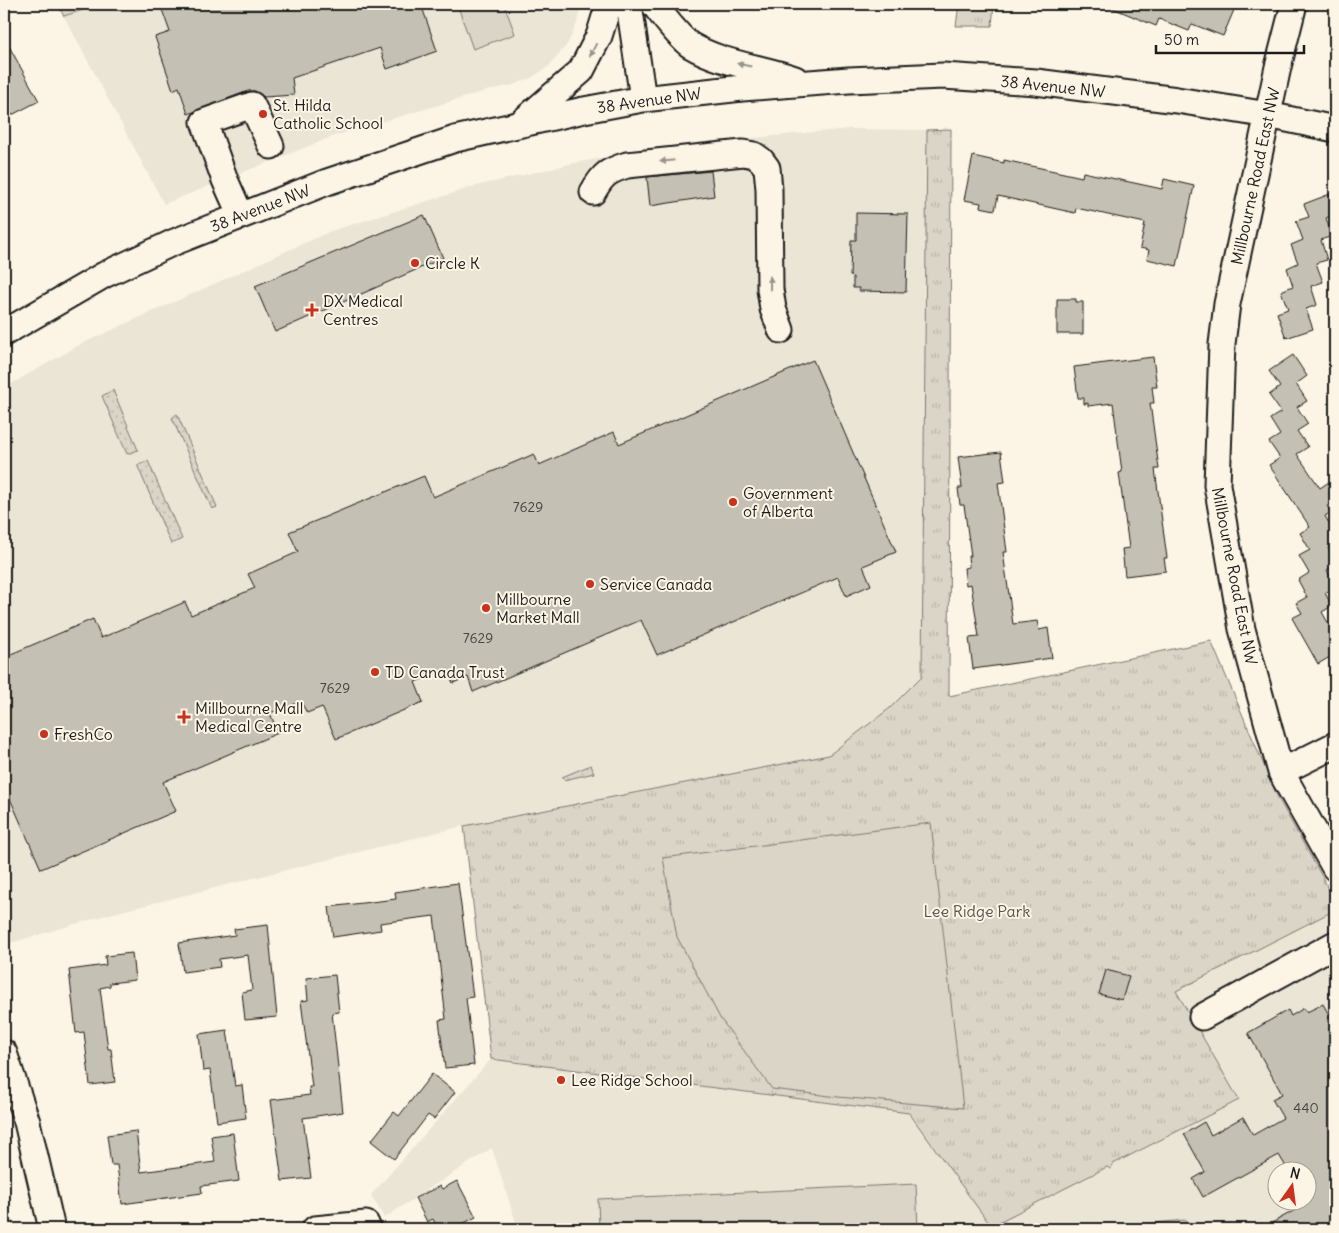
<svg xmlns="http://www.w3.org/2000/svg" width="1339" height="1233" font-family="Delius,sans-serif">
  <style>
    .built { fill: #ebe5d6; fill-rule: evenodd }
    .grass { fill: url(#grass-dots); stroke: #7c7872 }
    .park { fill: url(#park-tufts); stroke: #7c7872 }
    .pitch { fill: #dbd5c8; stroke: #7c7872 }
    .building { fill: #c4c0b3; stroke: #1c1c1c }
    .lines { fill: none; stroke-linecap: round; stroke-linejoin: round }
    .minor-casing { stroke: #1c1c1c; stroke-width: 29 }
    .minor { stroke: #fcf5e5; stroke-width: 25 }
    .oneway { fill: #97938b }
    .poi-dot { fill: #c8321e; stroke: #fcf5e5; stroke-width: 2 }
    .labels { text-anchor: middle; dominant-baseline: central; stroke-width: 4; stroke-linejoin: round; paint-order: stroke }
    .number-label { font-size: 14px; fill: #464542 }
    .street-label { font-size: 16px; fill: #1c1c1c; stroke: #fcf5e5 }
    .poi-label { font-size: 16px; fill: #1c1c1c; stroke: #fcf5e5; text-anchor: start }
    .park-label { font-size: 16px; fill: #555450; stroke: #fcf5e5 }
  </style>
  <defs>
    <pattern id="grass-dots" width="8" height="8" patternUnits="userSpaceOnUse" patternTransform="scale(1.25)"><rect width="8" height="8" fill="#dbd5c8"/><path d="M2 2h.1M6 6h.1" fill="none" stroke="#bbb6ab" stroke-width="1.8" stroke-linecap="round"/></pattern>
    <pattern id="park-tufts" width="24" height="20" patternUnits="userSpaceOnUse" patternTransform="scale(1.25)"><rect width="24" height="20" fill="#dbd5c8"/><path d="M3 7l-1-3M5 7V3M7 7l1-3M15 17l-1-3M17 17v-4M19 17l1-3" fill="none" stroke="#bbb6ab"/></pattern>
  </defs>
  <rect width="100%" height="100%" fill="#fcf5e5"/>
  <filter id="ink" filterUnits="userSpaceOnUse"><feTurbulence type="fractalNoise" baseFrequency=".02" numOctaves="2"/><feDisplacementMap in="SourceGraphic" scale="10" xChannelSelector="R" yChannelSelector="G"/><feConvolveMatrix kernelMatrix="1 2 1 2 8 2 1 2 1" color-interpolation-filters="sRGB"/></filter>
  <g filter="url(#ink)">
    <path class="built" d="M102,4H581L577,23L568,43L558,56L548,67L531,78L513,85L486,91L334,136L164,204L64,16Z
      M849,129L927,130L922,676L890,708L829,755L463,826L110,914L10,943L4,930V388L81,344L331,231L476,186L579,162L685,144Z
      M1335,910V1229H518L492,1148L384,1218L371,1195L491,1059L909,1113L991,1225L1239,1100L1176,991ZM1276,1170H1306V1200H1276Z"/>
    <path class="grass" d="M113,390L138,450L127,454L102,396Z
      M177,414L217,507L212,509L172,418Z
      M148,461L182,539L171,544L138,467V465Z
      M591,765L594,773L564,780L562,777Z"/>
    <path class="park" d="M57,4H102L64,16Z
      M959,4H994L992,26H956Z
      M951,129L949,696L1211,641L1278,798L1335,900V910L1176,991L1239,1100L1113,1164L1111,1169L1107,1167L991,1226L909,1113L491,1059L464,826L829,755L890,708L922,676L927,130Z
      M4,1178L13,1229H4Z"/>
    <path class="pitch" d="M457,4H504L515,34L473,49Z
      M931,823L963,1108L838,1097L772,1089L720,1018L677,937L663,858Z
      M916,1184L918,1229H599L598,1199Z
      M1185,1220L1186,1229H1112V1227Z"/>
    <path class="building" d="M160,4H421L437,51L387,69L380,48L292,78L294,95L264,97L255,91H248L188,114L179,87L173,90L155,37L170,32Z
      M1103,4H1219L1234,10L1223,36L1192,24L1189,31L1159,19L1156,26Z
      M4,37L39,101L4,119Z
      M973,156L1004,163V160L1082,177L1083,172L1162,189L1164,179L1194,186L1177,266L1147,259L1149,250L1140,248L1145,223L1076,208L1075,213L998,196L995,210L980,207L981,203L964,200Z
      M711,171L714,196L650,206L647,177Z
      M1330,194L1335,209V214L1326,218L1332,236L1321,240L1327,260L1316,263L1323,282L1311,286L1317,305L1306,309L1313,329L1286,338L1277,313L1288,309L1281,291L1293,286L1287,268L1298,263L1291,245L1303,240L1296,221L1309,217L1304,204Z
      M856,213L908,214L906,292L859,291V288H853V277L850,276L851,240H856Z
      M424,215L443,258L275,332L255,286Z
      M1057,299H1076V302H1083V334H1057Z
      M1293,355L1307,376L1296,384L1307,401L1297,407L1308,424L1297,431L1308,447L1297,454L1320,488L1329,482L1335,491V501L1327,506L1331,512L1325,516L1335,534V543L1328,548L1335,560V565L1327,570L1335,587L1325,593L1332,606L1322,612L1335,635V654L1318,664L1292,618L1302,613L1296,603L1307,597L1298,580L1309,573L1299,556L1310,550L1300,533L1310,527L1269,465L1280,458L1269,442L1280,435L1270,419L1281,412L1269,395L1280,387L1269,371Z
      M1153,357L1157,387H1152L1154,403H1150L1159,469H1155L1167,558H1164L1166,571L1125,576L1122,549L1129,548L1119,473L1122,472L1113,403L1088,406V403L1084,404V398H1078L1074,367Z
      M813,360L896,552L863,566L871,585L846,596L838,577L657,655L641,620L473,692L468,677L453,683L447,669L415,682L423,702L336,739L322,707L307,713L301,702L270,713L278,733L163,782L176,811L41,869L4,785V657L93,619L101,638L185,602L191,615L255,588L248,574L298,552L289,532L424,476L433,497L534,454L539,465L614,432L619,444Z
      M1001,452L1005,482L998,483L1007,552H1003L1013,624L1037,621L1039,630L1048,628L1052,658L973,669L969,638L979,637L971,584L966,585L964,568L969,567L968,556H971L964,505H960L958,488H962L958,457Z
      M458,883L473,997L466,998L474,1065L445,1068L439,1020L446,1019L434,916L380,923L381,930L333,937L329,907L396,899L395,892Z
      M268,925L277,1017L245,1020L242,992L252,990L248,955L219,959L220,967L183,972L179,943L235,935L234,929Z
      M132,953L135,980L110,983V986L100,988L108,1049H111L115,1082L90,1085L84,1032L76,1033L69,970L106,965L105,956Z
      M1106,970L1129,976L1122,1000L1099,994Z
      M335,975L339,1012L332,1013L343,1112L303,1118L311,1178L282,1181L271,1100L310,1095L309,1087H312L301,1001L308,1000L306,978Z
      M1323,1004L1335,1026V1221L1320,1229H1261L1306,1204V1170H1288L1279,1155L1203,1197L1193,1179L1205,1172L1184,1134L1204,1122L1211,1135L1243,1117L1253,1135L1283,1118L1272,1099L1282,1094L1248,1033L1288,1010L1291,1016L1304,1008L1307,1012Z
      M227,1030L235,1086L242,1085L246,1118L217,1122L210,1070L203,1071L199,1034Z
      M432,1074L455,1092L434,1119L428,1115L394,1159L371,1141L394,1112L399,1116Z
      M136,1131L141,1172L215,1162L211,1136L233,1133L239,1181L201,1186L202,1193L122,1204L117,1165H111L107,1135Z
      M457,1181L476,1217L452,1229H438L433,1219L427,1222L415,1198L440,1186L442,1189Z"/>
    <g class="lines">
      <defs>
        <path id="minor" d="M629,4L643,99
          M654,4C661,14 680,38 690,45C722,64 760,67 795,79
          M1294,4L1278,67L1227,304L1222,344L1217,485L1242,629L1281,772L1335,868
          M522,122L581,71L599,36L609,4
          M593,192C603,174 608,171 627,165L743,153L754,155L761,160L767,168L769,189L770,289L773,309L781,330
          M241,216L225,180L204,122L252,105L271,146
          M4,333L104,275L172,243L327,182L455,139L584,110L643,99L742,88L849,80L943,76L1036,82L1177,100L1268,115L1335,129
          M1281,772L1335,745
          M1202,1017L1335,944
          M4,1053L27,1122L52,1229
          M315,1229L366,1224L368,1229"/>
      </defs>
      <use href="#minor" class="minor-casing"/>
      <use href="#minor" class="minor"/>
    </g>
    <defs><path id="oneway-solid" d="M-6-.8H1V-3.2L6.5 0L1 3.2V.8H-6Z" transform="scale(1.25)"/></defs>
    <g class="oneway">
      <use href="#oneway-solid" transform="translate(593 50) rotate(117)"/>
      <use href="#oneway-solid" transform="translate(744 65) rotate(-168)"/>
      <use href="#oneway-solid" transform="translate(667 161) rotate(174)"/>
      <use href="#oneway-solid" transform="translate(770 283) rotate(-91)"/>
    </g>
  </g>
  <g class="poi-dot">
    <circle cx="263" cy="114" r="5"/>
    <circle cx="415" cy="263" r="5"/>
    <path d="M309.5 302.5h5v5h5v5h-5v5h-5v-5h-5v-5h5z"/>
    <circle cx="733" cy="502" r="5"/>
    <circle cx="590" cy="584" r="5"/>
    <circle cx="486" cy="608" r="5"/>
    <circle cx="375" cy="672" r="5"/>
    <path d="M181.5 709.5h5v5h5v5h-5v5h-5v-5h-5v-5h5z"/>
    <circle cx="44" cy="734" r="5"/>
    <circle cx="561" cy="1080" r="5"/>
  </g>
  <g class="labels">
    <g class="number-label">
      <text x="528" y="507">7629</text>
      <text x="478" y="638">7629</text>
      <text x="335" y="688">7629</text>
      <text x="1306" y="1108">440</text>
    </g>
    <g class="street-label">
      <text transform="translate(1053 86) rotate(6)">38 Avenue NW</text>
      <text transform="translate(649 100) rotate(-8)">38 Avenue NW</text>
      <text transform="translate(1255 176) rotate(-78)">Millbourne Road East NW</text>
      <text transform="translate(260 208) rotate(-21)">38 Avenue NW</text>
      <text transform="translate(1235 576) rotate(79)">Millbourne Road East NW</text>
    </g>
    <g class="poi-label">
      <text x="273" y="105">St. Hilda<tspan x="273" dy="18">Catholic School</tspan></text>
      <text x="425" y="263">Circle K</text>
      <text x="323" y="301">DX Medical<tspan x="323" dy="18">Centres</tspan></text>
      <text x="743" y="493">Government<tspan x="743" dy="18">of Alberta</tspan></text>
      <text x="600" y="584">Service Canada</text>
      <text x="496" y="599">Millbourne<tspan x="496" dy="18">Market Mall</tspan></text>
      <text x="385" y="672">TD Canada Trust</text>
      <text x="195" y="708">Millbourne Mall<tspan x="195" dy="18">Medical Centre</tspan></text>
      <text x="54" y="734">FreshCo</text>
      <text x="571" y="1080">Lee Ridge School</text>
    </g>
    <g class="park-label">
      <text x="977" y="911">Lee Ridge Park</text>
    </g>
  </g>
  <rect width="1339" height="1233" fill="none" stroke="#fcf5e5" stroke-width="20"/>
  <rect x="10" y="10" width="1319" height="1213" fill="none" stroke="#1c1c1c" stroke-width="2" filter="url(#ink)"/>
  <g transform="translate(1292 1186) rotate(14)"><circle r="24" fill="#fcf5e5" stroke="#a29e95"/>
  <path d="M0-4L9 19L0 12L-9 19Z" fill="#c8321e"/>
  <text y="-8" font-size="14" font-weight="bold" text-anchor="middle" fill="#1c1c1c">N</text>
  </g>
  <path d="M1156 45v8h148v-8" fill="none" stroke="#1c1c1c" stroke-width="2.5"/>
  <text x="1164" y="45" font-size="15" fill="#1c1c1c" stroke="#fcf5e5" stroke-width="4" paint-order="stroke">50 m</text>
</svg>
